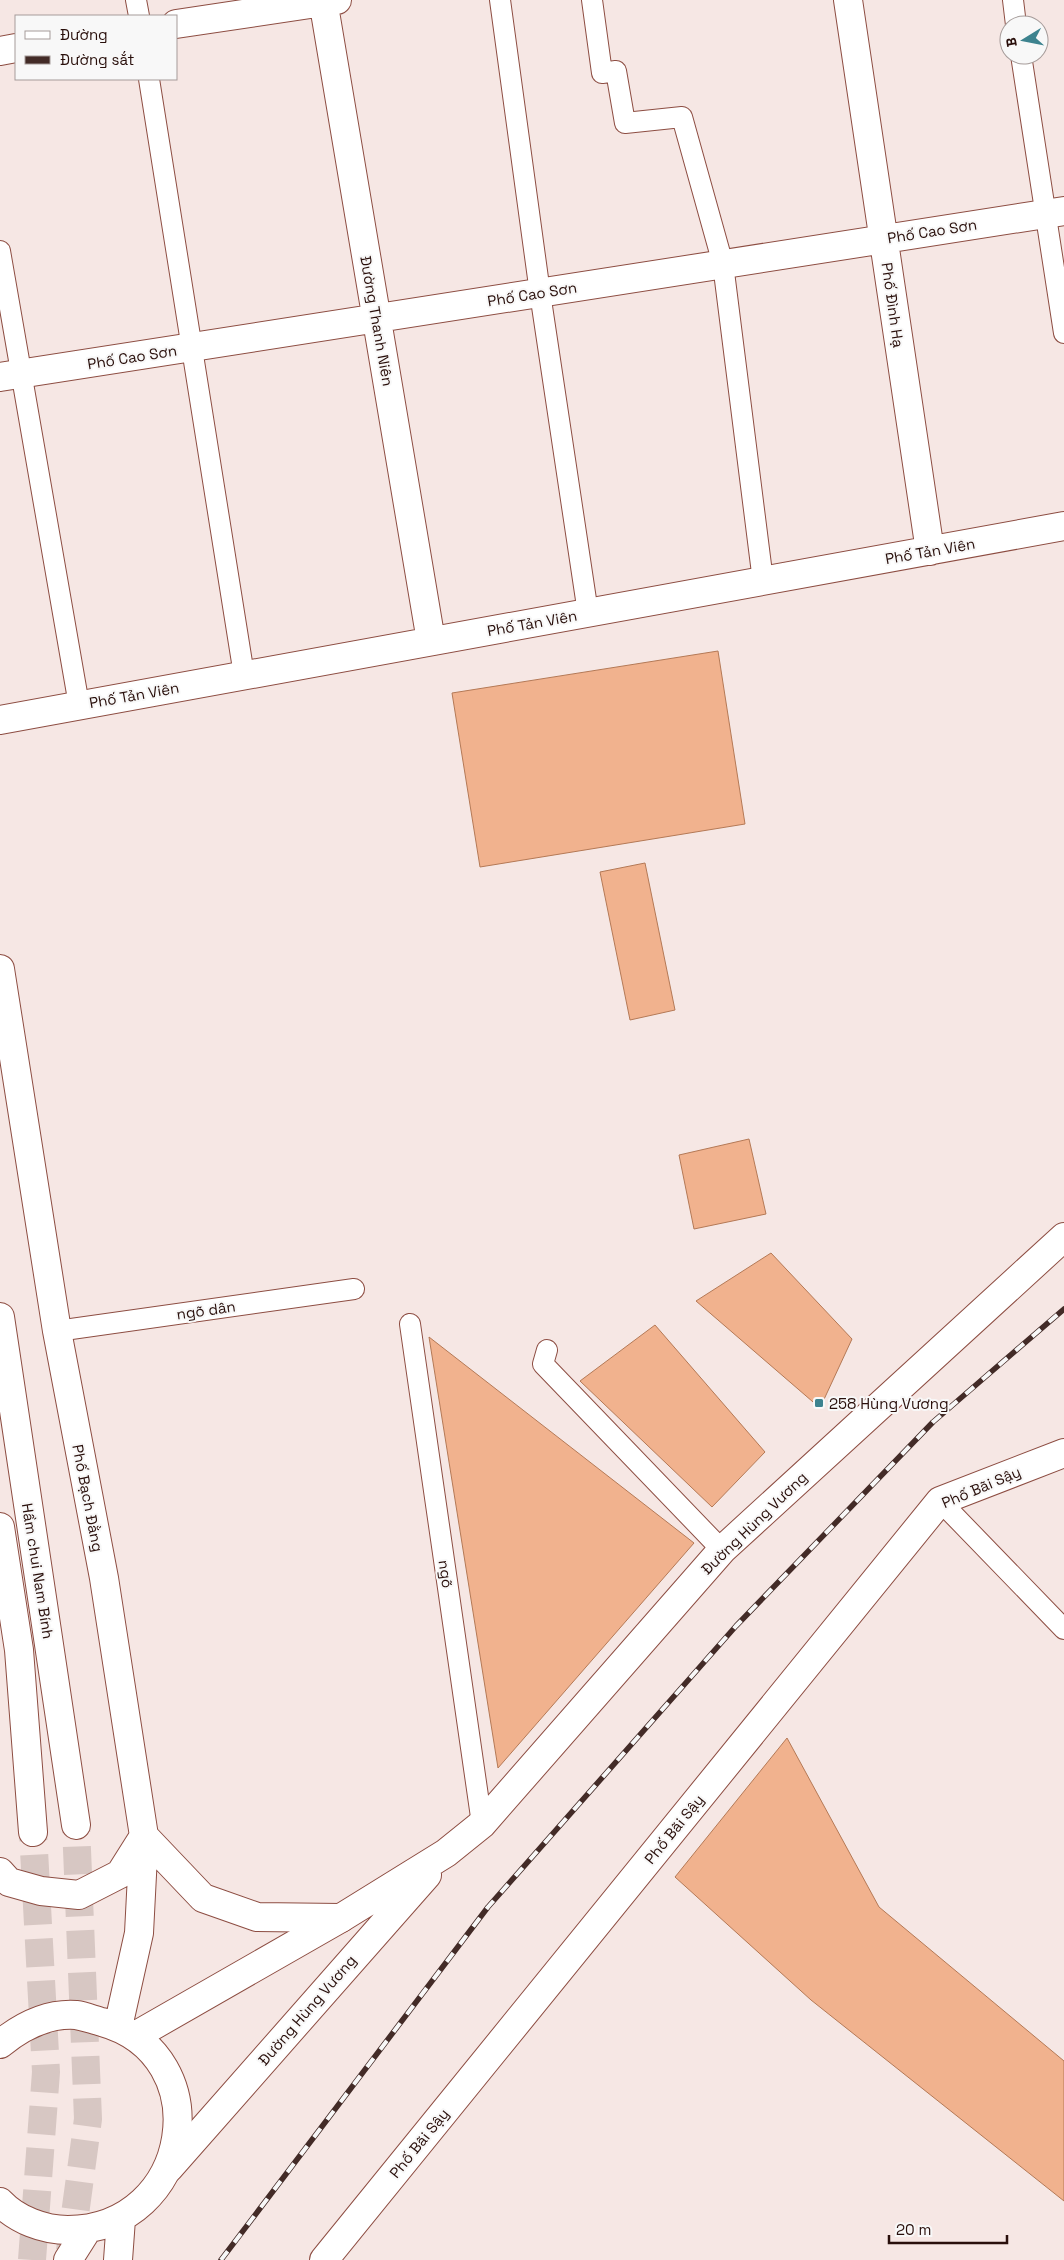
<svg xmlns="http://www.w3.org/2000/svg" width="1064" height="2260" font-family="'Space Grotesk',sans-serif">
  <style>
    .building { fill: #f1b28e; stroke: #b47956 }
    .lines { fill: none; stroke-linecap: round; stroke-linejoin: round }
    .primary-tunnel { stroke: #d7c7c3; stroke-width: 28; stroke-dasharray: 28 14; stroke-linecap: butt }
    .service-casing { stroke: #8d4d42; stroke-width: 22 }
    .minor-casing { stroke: #8d4d42; stroke-width: 30 }
    .tertiary-casing { stroke: #8d4d42; stroke-width: 30 }
    .secondary-casing { stroke: #8d4d42; stroke-width: 30 }
    .primary-casing { stroke: #8d4d42; stroke-width: 30 }
    .service { stroke: #fff; stroke-width: 20 }
    .minor { stroke: #fff; stroke-width: 28 }
    .tertiary { stroke: #fff; stroke-width: 28 }
    .secondary { stroke: #fff; stroke-width: 28 }
    .primary { stroke: #fff; stroke-width: 28 }
    .rail-casing { stroke: #432b27; stroke-width: 5.5 }
    .rail { stroke: #f8f8f8; stroke-width: 4; stroke-dasharray: 11; stroke-linecap: butt }
    .poi-dot { fill: #3d838f; stroke: #f8f8f8; stroke-width: 2 }
    .labels { text-anchor: middle; dominant-baseline: central; stroke-width: 4; stroke-linejoin: round; paint-order: stroke }
    .street-label { font-size: 15px; fill: #290f0b; stroke: #f8f8f8 }
    .poi-label { font-size: 15px; fill: #290f0b; stroke: #f8f8f8; text-anchor: start }
  </style>
  <rect width="100%" height="100%" fill="#f6e7e4"/>
  <path class="building" d="M718,651L745,824L480,867L452,693Z
    M645,863L675,1010L630,1020L600,872Z
    M749,1139L766,1214L694,1229L679,1155Z
    M771,1253L852,1339L820,1408L696,1301Z
    M655,1325L765,1452L712,1507L580,1381Z
    M429,1337L694,1543L498,1768Z
    M787,1738L879,1907L1064,2061V2201L811,2000L675,1877Z"/>
  <g class="lines">
    <path class="primary-tunnel" d="M70,2251L88,2119L76,1825
      M32,2260L46,2072L33,1832"/>
    <defs>
      <path id="service" d="M136,0L139,16
        M500,0L540,293L588,613
        M592,0L602,73L616,71L625,123L682,117L723,264L763,581
        M1013,0L1016,25
        M1021,55L1064,333
        M149,79L244,675
        M0,251L79,705
        M410,1324L482,1824
        M57,1331L354,1289
        M547,1350L543,1364L722,1550
        M940,1501L1064,1629"/>
      <path id="minor" d="M323,0L431,641
        M848,0L930,551
        M176,24L337,0
        M0,51L16,48
        M0,377L1064,211
        M0,720L1064,526"/>
      <path id="tertiary" d="M324,2260L940,1501L1064,1453"/>
      <path id="secondary" d="M135,2036L341,1918L446,1853L482,1824L722,1550L1064,1237
        M169,2168L427,1875"/>
      <path id="primary" d="M0,969L57,1331L104,1578L144,1836L139,1933L118,2027
        M0,1317L76,1825
        M0,1527L19,1650L33,1832
        M0,1872L9,1882L41,1891L79,1895L120,1874L144,1836L203,1898L257,1917L341,1918
        M0,2044C21,2027 48,2013 76,2015C84,2016 94,2020 102,2022C220,2055 193,2229 68,2230C44,2230 17,2220 0,2202
        M68,2260L87,2230
        M118,2260L121,2219"/>
    </defs>
    <use href="#service" class="service-casing"/>
    <use href="#minor" class="minor-casing"/>
    <use href="#tertiary" class="tertiary-casing"/>
    <use href="#secondary" class="secondary-casing"/>
    <use href="#primary" class="primary-casing"/>
    <use href="#service" class="service"/>
    <use href="#minor" class="minor"/>
    <use href="#tertiary" class="tertiary"/>
    <use href="#secondary" class="secondary"/>
    <use href="#primary" class="primary"/>
    <defs>
      <path id="rail" d="M221,2260L488,1907L736,1626L933,1422L1064,1309"/>
    </defs>
    <use href="#rail" class="rail-casing"/>
    <use href="#rail" class="rail"/>
  </g>
  <rect class="poi-dot" x="814" y="1398" width="10" height="10" rx="2.5"/>
  <g class="labels">
    <g class="street-label">
      <text transform="translate(932 231) rotate(-9)">Phố Cao Sơn</text>
      <text transform="translate(532 294) rotate(-9)">Phố Cao Sơn</text>
      <text transform="translate(893 305) rotate(82)">Phố Đình Hạ</text>
      <text transform="translate(377 321) rotate(80)">Đường Thanh Niên</text>
      <text transform="translate(132 357) rotate(-9)">Phố Cao Sơn</text>
      <text transform="translate(930 551) rotate(-10)">Phố Tản Viên</text>
      <text transform="translate(532 623) rotate(-10)">Phố Tản Viên</text>
      <text transform="translate(134 695) rotate(-10)">Phố Tản Viên</text>
      <text transform="translate(206 1310) rotate(-8)">ngõ dân</text>
      <text transform="translate(981 1487) rotate(-23)">Phố Bãi Sậy</text>
      <text transform="translate(88 1498) rotate(79)">Phố Bạch Đằng</text>
      <text transform="translate(754 1523) rotate(-44)">Đường Hùng Vương</text>
      <text transform="translate(38 1571) rotate(81)">Hầm chui Nam Bính</text>
      <text transform="translate(446 1574) rotate(82)">ngõ</text>
      <text transform="translate(674 1829) rotate(-51)">Phố Bãi Sậy</text>
      <text transform="translate(307 2010) rotate(-49)">Đường Hùng Vương</text>
      <text transform="translate(419 2143) rotate(-51)">Phố Bãi Sậy</text>
    </g>
    <g class="poi-label">
      <text x="829" y="1403">258 Hùng Vương</text>
    </g>
  </g>
  <rect x="15" y="15" width="162" height="65" fill="#f8f8f8" stroke="#a59b99"/>
  <rect x="25" y="31" width="25" height="8" fill="#ffffff" stroke="#a59b99"/>
  <text x="60" y="40" font-size="15" fill="#290f0b">Đường</text>
  <rect x="25" y="56" width="25" height="8" fill="#432b27" stroke="#a59b99"/>
  <text x="60" y="65" font-size="15" fill="#290f0b">Đường sắt</text>
  <g transform="translate(1024 40) rotate(260)"><circle r="24" fill="#f8f8f8" stroke="#a59b99"/>
  <path d="M0-4L9 19L0 12L-9 19Z" fill="#3d838f"/>
  <text y="-8" font-size="14" font-weight="bold" text-anchor="middle" fill="#290f0b">B</text>
  </g>
  <path d="M889 2235v8h118v-8" fill="none" stroke="#290f0b" stroke-width="2.5"/>
  <text x="896" y="2235" font-size="15" fill="#290f0b" stroke="#f8f8f8" stroke-width="4" paint-order="stroke">20 m</text>
</svg>
